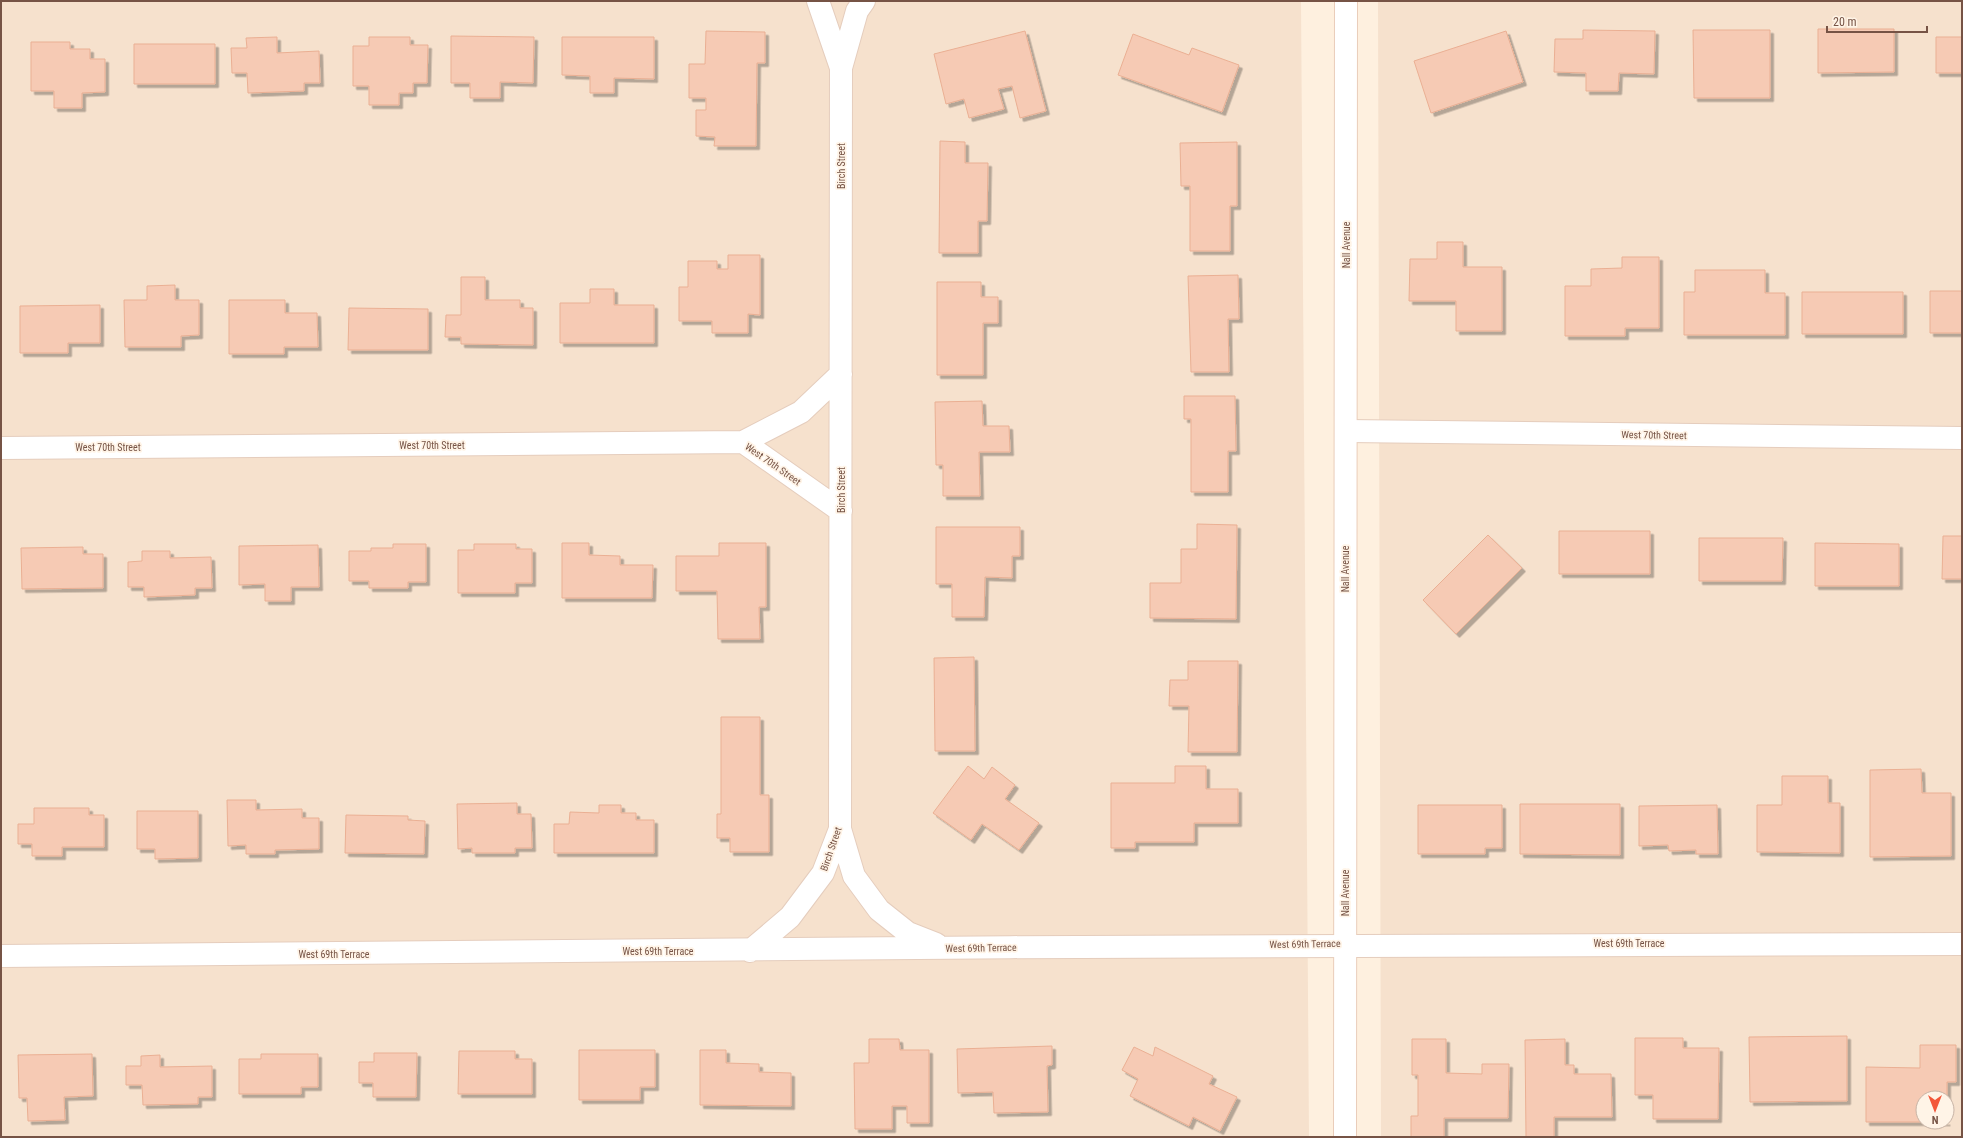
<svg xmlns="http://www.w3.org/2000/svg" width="1963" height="1138" font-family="'Roboto Condensed',sans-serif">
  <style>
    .residential { fill: #f6e1cd; fill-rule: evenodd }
    .building { fill: #f6cab4; stroke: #eaaf93; filter: url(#shadow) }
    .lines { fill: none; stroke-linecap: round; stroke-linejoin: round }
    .street-casing { stroke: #e5cdbd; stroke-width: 24 }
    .secondary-casing { stroke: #eacdba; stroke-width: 24 }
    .street { stroke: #fff; stroke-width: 22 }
    .secondary { stroke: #fff; stroke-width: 22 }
    .labels { text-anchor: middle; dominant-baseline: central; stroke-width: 3.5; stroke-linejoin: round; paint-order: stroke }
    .street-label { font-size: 10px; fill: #765345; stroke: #fff4e7 }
  </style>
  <defs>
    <filter id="shadow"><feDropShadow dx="3.5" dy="3.5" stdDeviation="0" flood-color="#0004"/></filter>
  </defs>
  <rect width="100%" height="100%" fill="#fef0df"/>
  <path class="residential" d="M1,1H1301L1309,1137H1Z
    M1378,1H1962V1137H1381ZM1923,1098H1947V1122H1923Z"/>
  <path class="building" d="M1818,29H1894V72L1818,73Z
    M1583,30L1655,31L1654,74L1619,73L1618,91H1586V73L1554,72L1555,39H1583Z
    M1693,30H1770V98H1694Z
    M706,31L765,32V63H757L756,146H714L715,137L696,136V110H706V98H689V64H705Z
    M1025,31L1046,111L1020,118L1012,86L998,89L1004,109L969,118L964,99L946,104L934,54Z
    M1506,31L1523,82L1431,113L1414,61Z
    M1133,34L1189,55L1192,48L1239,65L1222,112L1118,75Z
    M451,36L534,37L533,83L500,82V98H470V83H451Z
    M277,37V53L319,51L320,83H304V91L248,93L247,73H232L231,48H247L246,38Z
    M369,37H410V45H428L427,83H413V93H399V105H369V86H353V46H369Z
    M562,37H654V79L614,78V93H590V76L562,75Z
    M1936,37H1962V73H1936Z
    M31,42H70V49H90V59H105V92L82,93V108H54V91H31Z
    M134,44H215V84H134Z
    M940,141L965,142V163H988L987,221H978V253H939Z
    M1237,142V206H1230V251H1190V186H1181L1180,143Z
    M1437,242H1463V267H1502V331H1456V301H1409L1410,259H1437Z
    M728,255H760V315L748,314V333H712V321H679V287H688V261H717V269H728Z
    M1622,257H1659V328H1625V336H1565V286H1591V269L1622,268Z
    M1695,270H1765V293H1785V335H1684V292H1695Z
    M1238,275L1239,319H1228L1229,372H1191L1188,276Z
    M461,277H485V300H520V308H533V345L461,344V337H445L446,315H461Z
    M937,282H981V297H998V323H983V375H937Z
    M175,285V300H199V335L181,336V347H125L124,300H147V286Z
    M590,289H614V305H654V343H560V303H590Z
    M1930,291H1962V333H1930Z
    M1802,292H1903V334H1802Z
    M229,300H285V313H317L318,347H284V354H229Z
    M100,305V343H68V353H20V306Z
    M349,308L428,309V350H348Z
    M1184,396H1235L1236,451H1228V492H1191V419H1184Z
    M982,401L983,426H1009L1010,452H979L980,496H943V465H936L935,402Z
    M1197,524L1237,525L1236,619L1150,618V583H1181V549H1197Z
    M936,527H1020V556H1012V578L985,577L984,617H952V584H936Z
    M1559,531H1650V574H1559Z
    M1488,535L1522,568L1456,634L1423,600Z
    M1943,536H1962V579H1942Z
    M1699,538H1783L1782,581H1699Z
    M562,543H589V555L620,556V565H653L652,598H562Z
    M719,543H766V607H759L760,639H718L717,591H676V556H719Z
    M1815,543L1899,544V586H1815Z
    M393,544H426V582H408V588H369V581H349V551H371V548H393Z
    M474,544H516V549H532V583H515V593H458V550H474Z
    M318,545L319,587H291V601H265V584L239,585V546Z
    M83,547V554H103V588L22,589L21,548Z
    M142,551H170V558L211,557L212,588H195V595L144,597V587H128V562L142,561Z
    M974,657L975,751H935L934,658Z
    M1188,661H1238L1237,752H1188L1189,706H1169L1170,680H1188Z
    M721,717H760V795H769V852H730V838H717V814H721Z
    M968,766L984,779L992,767L1015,785L1005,799L1039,823L1019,850L982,824L971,840L933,813Z
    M1175,766H1206V789H1238V823H1194V842H1135V848H1111V783H1175Z
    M1921,769L1922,793H1951V856L1870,857V770Z
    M1782,776H1828V803H1840V853L1757,852V805H1782Z
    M227,800H256V810L302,809V818H319V849L275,850V854H246V845L228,846Z
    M517,803V814H531L532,848H515V853H472V848L458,849L457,804Z
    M1520,804H1620V855L1520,854Z
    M599,805H621V813H636V820H654V853H554V824H569L570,812L599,813Z
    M1418,805H1502V848H1485V854H1418Z
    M1717,805L1718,854H1696V850L1669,851L1668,845L1639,846V806Z
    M34,808H89V815H104V847H62V856H32V844H18V824H34Z
    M137,811H198V858L155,859V849H137Z
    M346,815L408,816V820L425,821L424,854L345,853Z
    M1847,1036V1101L1750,1102L1749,1037Z
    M1635,1038H1683V1048H1719L1718,1119H1653V1095H1635Z
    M869,1039H899L900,1050H929V1123H907V1106H892V1129H855L854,1063H869Z
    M1412,1039H1446V1073L1482,1074V1064H1509L1508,1118H1444V1137H1411V1116H1418V1075H1412Z
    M1565,1039V1065H1574V1074H1611L1612,1117H1554V1137H1526L1525,1040Z
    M1920,1045H1956V1082H1947V1098H1923V1122H1947H1866V1067L1920,1068Z
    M1052,1046V1065L1047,1066L1048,1112L994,1113L993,1092L958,1093L957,1049Z
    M1134,1047L1153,1056L1155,1047L1213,1076L1209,1084L1237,1097L1220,1131L1193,1117L1189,1126L1130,1096L1138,1079L1122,1070Z
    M579,1050H655V1087H640V1100H579Z
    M700,1050H726V1063L759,1064V1072L791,1073V1106L700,1105Z
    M459,1051H515V1059H532V1094H458Z
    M374,1053H417L416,1097H373V1083H359V1062H374Z
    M92,1054L93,1096L64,1097L65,1120L28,1121L27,1098H19L18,1055Z
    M261,1054H318V1087H301V1094H239V1059H261Z
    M160,1055V1067L212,1066V1097H198V1104L143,1105L142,1085H126V1066H141V1056Z"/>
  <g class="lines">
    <defs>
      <path id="street" d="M841,68L857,11L864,1
        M1346,431L1962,438
        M743,442L801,412L841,374
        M1,448L743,442L841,511
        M840,829L854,876L879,910L908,933L936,944
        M750,951L790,917L823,873L840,829L841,68L818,1
        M1,956C655,951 1308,942 1962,944"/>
      <path id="secondary" d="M1345,1137L1346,1"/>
    </defs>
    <use href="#street" class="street-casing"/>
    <use href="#secondary" class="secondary-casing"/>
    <use href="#street" class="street"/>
    <use href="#secondary" class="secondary"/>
  </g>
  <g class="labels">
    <g class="street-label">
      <text transform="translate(841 166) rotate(-90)">Birch Street</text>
      <text transform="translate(1346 245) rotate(-90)">Nall Avenue</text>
      <text transform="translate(1654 435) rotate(1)">West 70th Street</text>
      <text x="432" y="445">West 70th Street</text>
      <text x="108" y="447">West 70th Street</text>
      <text transform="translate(773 464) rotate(35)">West 70th Street</text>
      <text transform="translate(841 490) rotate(-90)">Birch Street</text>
      <text transform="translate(1345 569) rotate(-90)">Nall Avenue</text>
      <text transform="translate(831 849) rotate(-71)">Birch Street</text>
      <text transform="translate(1345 893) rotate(-90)">Nall Avenue</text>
      <text x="1629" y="943">West 69th Terrace</text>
      <text transform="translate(1305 944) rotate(-1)">West 69th Terrace</text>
      <text transform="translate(981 948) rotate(-1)">West 69th Terrace</text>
      <text x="658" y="951">West 69th Terrace</text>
      <text x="334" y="954">West 69th Terrace</text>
    </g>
  </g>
  <rect width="1963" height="1138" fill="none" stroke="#765345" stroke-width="4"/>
  <g transform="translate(1935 1110) rotate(180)"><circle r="19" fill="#fff4e7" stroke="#c8b4a6"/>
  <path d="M0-3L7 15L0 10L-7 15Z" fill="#f35739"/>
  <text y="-6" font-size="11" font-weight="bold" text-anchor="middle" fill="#765345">N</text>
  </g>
  <path d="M1827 26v6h100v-6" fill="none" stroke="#765345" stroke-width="2"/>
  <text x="1833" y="26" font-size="12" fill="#765345" stroke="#fff4e7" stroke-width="3" paint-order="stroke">20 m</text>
</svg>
